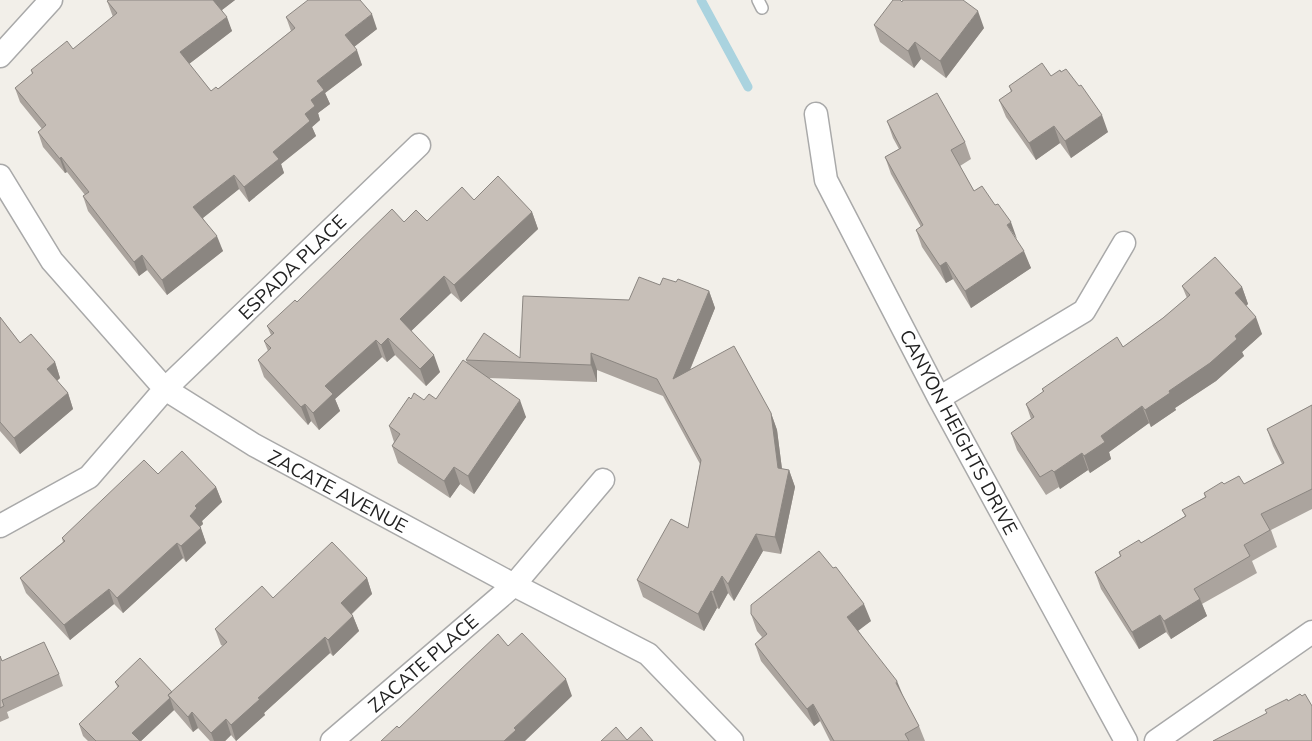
<svg xmlns="http://www.w3.org/2000/svg" width="1312" height="741" font-family="Mulish,sans-serif">
  <style>
    .lines { fill: none; stroke-linecap: round; stroke-linejoin: round }
    .stream { stroke: #aad3df; stroke-width: 9 }
    .service-casing { stroke: #a9a9a9; stroke-width: 14 }
    .minor-casing { stroke: #a9a9a9; stroke-width: 25 }
    .service { stroke: #fff; stroke-width: 11 }
    .minor { stroke: #fff; stroke-width: 22 }
    .wall { fill: #aba49e }
    .shaded-wall { fill: #8b8681 }
    .building { fill: #c7bfb8; stroke: #8b8681 }
    .labels { text-anchor: middle; dominant-baseline: central; stroke-width: 4.5; stroke-linejoin: round; paint-order: stroke }
    .street-label { font-size: 19px; fill: #222; stroke: #fff }
  </style>
  <rect width="100%" height="100%" fill="#f2efe9"/>
  <g class="lines">
    <path class="stream" d="M701,0L748,87"/>
    <defs>
      <path id="service" d="M758,0L762,8"/>
      <path id="minor" d="M0,56L51,0
        M816,114L826,180L939,398L1126,741
        M0,176L52,261L165,389L254,445L514,585L648,654L732,741
        M939,398L1084,311L1124,243
        M0,526L89,477L165,389L419,145
        M332,741L514,585L603,480
        M1156,741L1312,632"/>
    </defs>
    <use href="#service" class="service-casing"/>
    <use href="#minor" class="minor-casing"/>
    <use href="#service" class="service"/>
    <use href="#minor" class="minor"/>
  </g>
  <path class="wall" d="M109,0H235L222,10L232,31L189,64L211,91L218,89L291,31L286,17L377,29L354,47L362,65L325,93L330,104L318,113L320,120L312,127L316,136L281,164L284,173L249,202L239,189L203,218L223,251L167,295L147,270L139,276L88,211L83,196L85,195L67,172L65,173L43,147L38,132L42,129L20,102L15,88L32,74L31,70L73,49L113,17L107,1Z
    M902,2L984,28L946,78L921,59L914,68L880,42L874,25Z
    M1051,76L1108,132L1071,158L1060,143L1036,160L1006,117L999,100L1011,92L1009,86Z
    M887,121L965,142L971,159L960,166L974,191L1017,240L1031,268L971,308L953,279L946,283L922,247L916,230L921,227L891,174L885,157L899,149L893,138Z
    M474,200L532,212L538,229L461,302L451,293L411,331L440,372L426,386L395,355L387,362L382,357L335,399L340,411L319,430L311,421L308,425L264,377L258,360L268,351L264,341L271,335L267,326L297,302L404,222L427,221Z
    M676,282L709,291L715,308L690,370L771,413L777,430L782,469L789,470L795,487L781,554L763,551L734,601L728,593L719,609L717,608L704,631L643,597L637,580L688,528L700,464L663,396L597,370V382L488,378L526,417L474,494L460,484L450,498L398,463L392,446L394,442L389,426L411,399L424,400L436,399L467,363L466,360L520,358L629,300L660,285Z
    M1182,286L1242,287L1248,304L1246,306L1262,334L1242,352L1244,356L1216,381L1175,408L1176,410L1151,427L1149,423L1109,452L1111,459L1090,473L1088,470L1060,489L1059,487L1046,495L1017,450L1011,433L1031,419L1026,404L1043,392L1042,389L1123,347L1163,318L1187,298Z
    M0,317L20,343L55,362L60,378L57,381L68,393L73,409L20,454L0,431Z
    M1312,405V509L1271,530L1277,547L1252,561L1257,573L1202,604L1207,616L1171,639L1166,632L1139,649L1101,589L1095,572L1120,556L1119,552L1141,543L1185,516L1182,510L1205,497L1204,493L1224,484H1244L1282,464L1273,446L1267,429Z
    M158,474L216,487L222,502L202,521L203,524L200,527L206,543L186,562L183,558L123,613L114,604L70,640L26,593L20,578L63,542L62,538Z
    M367,578L372,594L352,614L359,631L333,656L330,653L264,713L265,715L236,741L231,735L225,741H210L198,728L193,732L174,710L141,741H88L83,736L79,724L118,688L115,682L172,692L223,646L221,645L215,629L273,598Z
    M751,614L871,621L858,630L903,696L919,726L925,741H830L820,721L814,726L761,661L755,644L762,637L757,631Z
    M0,656L2,661L59,674L63,686L7,712L9,718L0,722Z"/>
  <path class="shaded-wall" d="M213,0H235L218,13Z
    M978,11L984,28L946,78L940,61Z
    M372,14L377,29L350,50L345,35Z
    M227,17L232,31L185,67L180,52Z
    M915,42L921,59L914,68L908,51Z
    M357,50L362,65L325,93L330,104L318,113L320,120L312,127L316,136L281,164L284,173L249,202L244,187L305,114L311,100L317,81Z
    M1102,115L1108,132L1071,158L1065,141Z
    M1054,126L1060,143L1036,160L1029,143Z
    M61,157L67,172L65,173L60,159Z
    M234,175L239,189L199,221L193,207Z
    M532,212L538,229L461,302L454,285Z
    M1011,222L1017,239L1007,225Z
    M217,236L223,251L167,295L162,280Z
    M1024,251L1031,268L971,308L965,291Z
    M142,255L147,270L139,276L134,262Z
    M946,262L953,279L946,283L940,266Z
    M444,276L451,293L406,336L400,319Z
    M1242,287L1248,304L1241,310L1235,293Z
    M709,291L715,308L679,396L673,379Z
    M1256,317L1262,334L1242,352L1244,356L1216,381L1175,408L1176,410L1151,427L1145,410L1169,391L1235,336Z
    M388,338L395,355L387,362L381,345Z
    M376,340L382,357L335,399L340,411L319,430L313,413L325,386Z
    M591,353L597,370V382L591,365Z
    M434,355L440,372L426,386L420,369Z
    M55,362L60,378L53,384L47,369Z
    M68,393L73,409L20,454L14,438Z
    M520,400L526,417L474,494L468,476Z
    M305,404L311,421L308,425L301,407Z
    M1142,406L1149,423L1109,452L1111,459L1090,473L1084,456L1101,436Z
    M771,413L777,430L784,485L778,468Z
    M1082,453L1088,470L1060,489L1054,472Z
    M454,467L460,484L450,498L444,481Z
    M789,470L795,487L781,554L775,537Z
    M216,487L222,502L202,521L203,524L195,531L190,516L195,506Z
    M201,528L206,543L186,562L181,546Z
    M756,534L763,551L734,601L728,584Z
    M177,543L183,558L123,613L117,598Z
    M722,576L728,593L719,609L713,592Z
    M367,578L372,594L347,618L341,603Z
    M109,589L114,604L70,640L64,625Z
    M711,591L717,608L704,631L698,614Z
    M1200,599L1207,616L1171,639L1164,621Z
    M864,604L871,621L854,634L847,617Z
    M1160,615L1166,632L1139,649L1132,632Z
    M353,616L359,631L333,656L328,640Z
    M325,637L330,653L264,713L265,715L236,741L231,725L258,698Z
    M566,679L572,696L525,741H504L514,728Z
    M897,681L904,698L896,683Z
    M170,698L174,710L141,741H135L132,733Z
    M813,704L820,721L814,726L807,709Z
    M192,712L198,728L193,732L188,717Z
    M226,719L231,735L225,741H214L211,733Z"/>
  <path class="building" d="M109,0H213L227,17L180,52L211,91L216,87L218,89L295,28L286,17L308,0H360L372,14L345,35L357,50L317,81L324,90L311,100L315,106L305,114L310,121L273,152L279,159L244,187L234,175L193,207L217,236L162,280L142,255L134,262L83,196L89,192L61,157L60,159L38,132L46,125L15,88L33,73L31,70L67,41L73,49L117,13L107,1Z
    M893,0H900L902,2L903,0H963L978,11L940,61L915,42L908,51L874,25Z
    M1042,63L1051,76L1060,70L1061,72L1066,69L1079,86L1081,85L1102,115L1065,141L1054,126L1029,143L999,100L1012,91L1009,86Z
    M937,93L965,142L951,150L974,191L982,186L995,205L998,204L1011,222L1007,225L1024,251L965,291L946,262L940,266L916,230L923,225L885,157L901,148L887,121Z
    M498,176L532,212L454,285L444,276L400,319L434,355L420,369L388,338L381,345L376,340L325,386L333,394L313,413L305,404L301,407L258,360L271,348L264,341L274,333L267,326L295,300L297,302L392,209L404,222L416,210L427,221L462,187L474,200Z
    M1215,257L1242,287L1235,293L1256,317L1235,336L1237,339L1210,363L1169,391L1170,393L1145,410L1142,406L1101,436L1105,442L1084,456L1082,453L1054,472L1052,470L1040,477L1011,433L1034,417L1026,404L1044,391L1042,389L1117,337L1123,347L1163,318L1190,295L1182,286Z
    M639,277L660,285L663,278L676,282L678,279L709,291L673,379L734,346L771,413L778,468L789,470L775,537L756,534L728,584L722,576L713,592L711,591L698,614L637,580L671,519L688,528L701,460L657,379L591,353V365L466,360L484,333L520,358L523,296L629,300Z
    M0,317L20,343L31,334L55,362L47,369L68,393L14,438L0,422Z
    M463,360L520,400L468,476L454,467L444,481L392,446L400,434L389,426L409,397L411,399L414,393L424,400L429,394L436,399Z
    M1312,405V489L1261,514L1270,530L1244,545L1250,556L1194,589L1200,599L1164,621L1160,615L1132,632L1095,572L1121,556L1119,552L1139,540L1141,543L1186,516L1182,510L1206,497L1204,493L1222,482L1224,484L1239,476L1244,484L1284,463L1267,429Z
    M182,451L216,487L195,506L197,508L190,516L201,528L181,546L177,543L117,598L109,589L64,625L20,578L65,541L62,538L144,460L158,474Z
    M332,542L367,578L341,603L353,616L328,640L325,637L258,698L260,699L231,725L226,719L211,733L192,712L188,717L168,695L227,642L215,629L262,586L273,598Z
    M819,551L833,568L836,567L864,604L847,617L897,681L896,683L919,726L905,734L909,741H834L813,704L807,709L755,644L767,634L751,614V605Z
    M522,633L566,679L514,728L516,730L504,741H381L397,726L399,728L498,634L508,646Z
    M44,642L59,674L2,700L4,706L0,708V656L2,661Z
    M140,658L172,692L168,695L170,698L132,733L140,741H96L79,724L119,686L115,682Z
    M1300,694L1302,696L1305,694L1312,706V741H1213L1267,713L1265,710L1287,699L1288,701Z
    M616,727L627,740L641,727L653,741H601Z"/>
  <g class="labels">
    <g class="street-label">
      <text transform="translate(292 267) rotate(-44)">ESPADA PLACE</text>
      <text transform="translate(959 432) rotate(62)">CANYON HEIGHTS DRIVE</text>
      <text transform="translate(338 491) rotate(28)">ZACATE AVENUE</text>
      <text transform="translate(423 663) rotate(-41)">ZACATE PLACE</text>
    </g>
  </g>
</svg>
